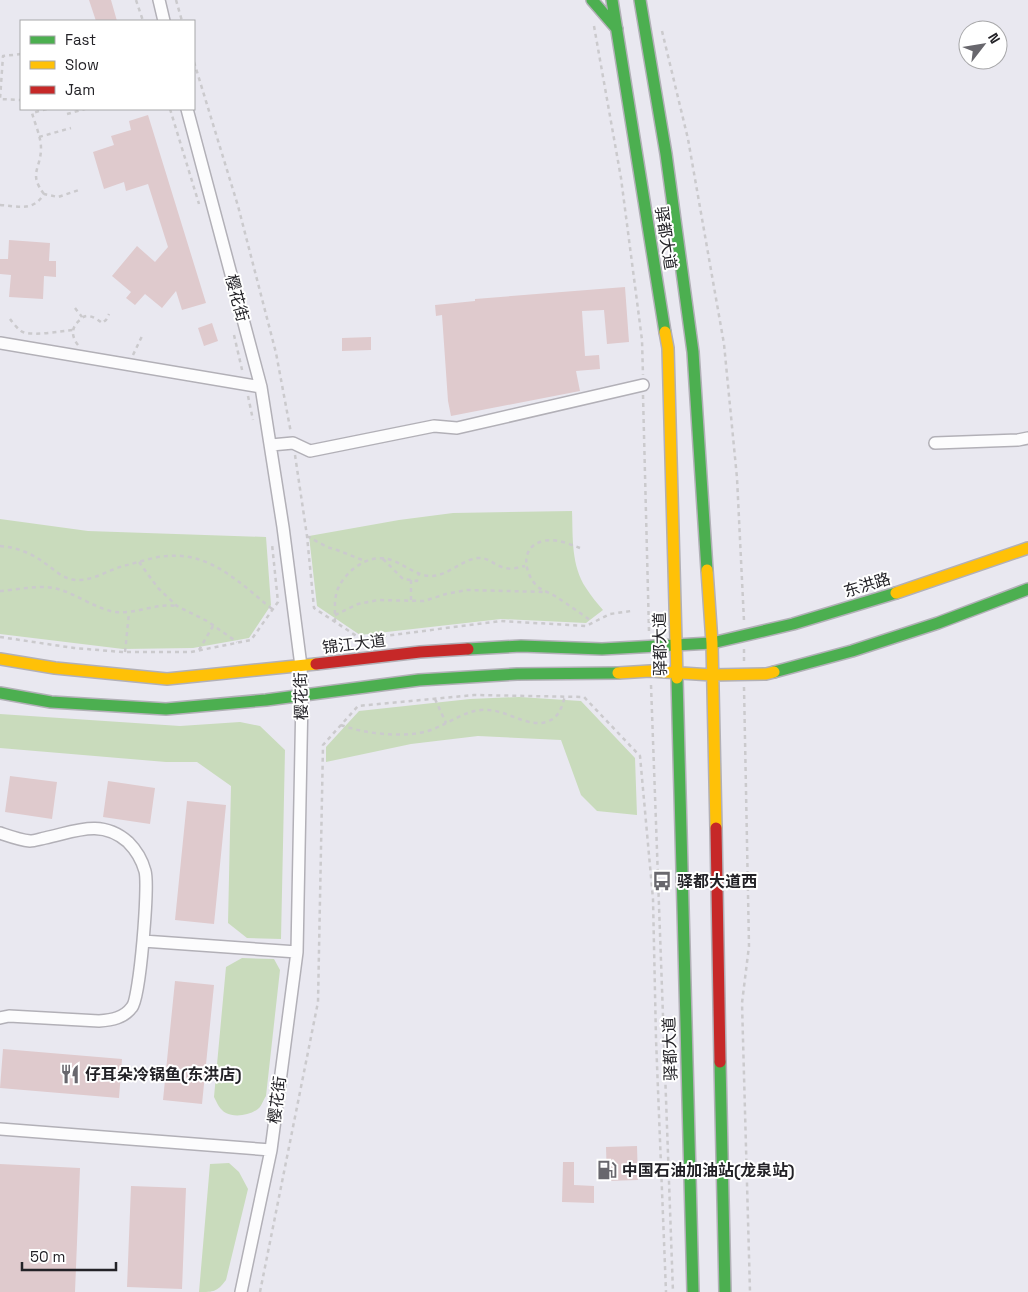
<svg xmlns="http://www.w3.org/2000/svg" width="1028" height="1292" font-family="'Space Grotesk','Noto Sans SC',sans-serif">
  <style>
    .green { fill: #c9dbbc }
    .building { fill: #dfcacd }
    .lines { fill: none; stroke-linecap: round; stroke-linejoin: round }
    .street-casing { stroke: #b2b0b7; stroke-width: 14 }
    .fast-casing { stroke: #b2b0b7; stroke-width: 14 }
    .slow-casing { stroke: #b2b0b7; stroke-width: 14 }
    .jam-casing { stroke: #b2b0b7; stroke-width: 14 }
    .path { stroke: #cbcacd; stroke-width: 2.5; stroke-dasharray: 4 4; stroke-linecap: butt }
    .street { stroke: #fcfcfd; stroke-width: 11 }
    .fast { stroke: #4caf50; stroke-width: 11 }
    .slow { stroke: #ffc107; stroke-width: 11 }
    .jam { stroke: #c62828; stroke-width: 11 }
    .labels { text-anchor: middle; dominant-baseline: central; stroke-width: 4; stroke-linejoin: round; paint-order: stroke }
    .street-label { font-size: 16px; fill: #232227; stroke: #fff }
    .poi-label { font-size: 16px; font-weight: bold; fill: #232227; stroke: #fff; text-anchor: start }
  </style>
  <rect width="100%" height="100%" fill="#e9e8f0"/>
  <path class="green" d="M572,511C573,538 571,565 586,588C591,596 597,603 603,610L586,623L501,619L360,635L317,606L309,536L399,520L453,513Z
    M0,519L88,531L266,537L271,605L249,638L193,648L123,649L0,634Z
    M519,697L581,701L635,758L637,815L597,811L581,795L561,740L478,736L411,744L326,762V747L359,711L470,699Z
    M0,714L180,726L240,722L260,726L285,750L281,939L247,938L228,923L231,786L197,762H166L0,748Z
    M242,958L274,959L280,970L266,1096C264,1099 262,1104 260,1107C253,1115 235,1118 226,1113C220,1110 217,1103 214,1097L226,967Z
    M229,1163L239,1172L248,1189L226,1280C217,1292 214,1292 199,1292L210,1164Z"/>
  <path class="building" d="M89,0H111L117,21H96Z
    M148,115L206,303L182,310L176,291L162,308L145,294L135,305L126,298L131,292L112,276L137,246L155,262L168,247L148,184L126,191L124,182L104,189L93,152L114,145L111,136L131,130L129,121Z
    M9,240L50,243L49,261H56V277L44,276L43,299L9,297L11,275L0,274V259H8Z
    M625,287L629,342L607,344L604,310L582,311L585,356L599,355L600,369L576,371L580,391L451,416L448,401L442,315L436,316L435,305L475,301V299Z
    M212,323L218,341L204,346L198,328Z
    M371,337V350L342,351V338Z
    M10,776L57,782L52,819L5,812Z
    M108,781L155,788L150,824L103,817Z
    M187,801L226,805L214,924L175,920Z
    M175,981L214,985L202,1104L163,1100Z
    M3,1049L122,1059L119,1098L0,1088Z
    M637,1146L638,1180L607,1181L606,1147Z
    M563,1162H574V1185L594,1186V1203L562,1202Z
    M0,1164L80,1168L75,1292H0Z
    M131,1186L186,1188L182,1289L127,1287Z"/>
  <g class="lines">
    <defs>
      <path id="street" d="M159,0L164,21
        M187,109L261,387L283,527L301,666L302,696L297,952L271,1150L241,1292
        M0,343L261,387
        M935,443L1018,440L1028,438
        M271,445L293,443L310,451L434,426L457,428L643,385
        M0,833C9,836 20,840 30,841C34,841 40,839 45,838C74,832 101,818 128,842C136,850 142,860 145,871C149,885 140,998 132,1007C124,1018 112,1020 99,1021L9,1016L0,1018
        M143,941L297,952
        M0,1129L271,1150"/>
      <path id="fast" d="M592,0L617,29
        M612,0L665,332
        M640,0L666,154L693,352L707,570
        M468,649L521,646L602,649L712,643L793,624L896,593
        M774,672L852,651L938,623L1028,589
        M677,678L693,1292
        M0,693L51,702L166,709L266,700L419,680L517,674L618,673
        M720,1062L725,1292"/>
      <path id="slow" d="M665,332L668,348L677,678
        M707,570L712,643L716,828
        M896,593L1028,548
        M0,659L55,668L167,679L316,664
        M618,673L650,671L712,675L766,674L774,672"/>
      <path id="jam" d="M316,664L420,652L468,649
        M716,828L720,1062"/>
    </defs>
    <use href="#street" class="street-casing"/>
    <use href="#fast" class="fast-casing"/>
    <use href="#slow" class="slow-casing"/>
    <use href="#jam" class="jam-casing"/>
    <path class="path" d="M136,0L143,21
      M176,0L182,21
      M594,26L621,178L642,340L643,375
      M662,31L688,139L724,344L737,478L744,621
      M21,54L3,56L0,99L21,100
      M194,62L238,206L276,353L291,433
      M170,109L199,204
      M67,114L85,109
      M39,137L71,128
      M44,194C28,173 41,169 41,148C41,137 35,124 32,113L47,109
      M0,205C18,206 33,212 44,194L58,197L79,190
      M75,308L82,317
      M10,319C13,323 17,328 21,331C30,337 61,331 73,330
      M234,335L243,374
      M78,345C71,336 71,327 80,320C82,318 84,316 87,316C93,316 98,320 102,323L106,320L109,314
      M133,355L143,334
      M643,395L649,632
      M248,396L253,420
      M295,455L307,536L314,608L361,639L501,621L586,626L610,614L631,611
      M307,536L327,547L337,550L365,561
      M0,546C14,547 28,552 39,559C52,567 63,581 79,580C94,580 109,570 123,566C137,563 152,557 167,556C211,552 241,584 272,609
      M580,548C569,544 556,538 543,541C519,547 524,574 538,587C543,591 550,593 555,596C567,604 579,612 590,620
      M383,559L403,579L417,581L419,573
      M139,562L158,588L177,606L207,621L237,642
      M411,580V601
      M0,591C18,590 40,584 58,589C76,594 98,610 116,612C137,614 156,603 177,606
      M335,615L358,604L378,600L424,601L446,594L467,590L547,592
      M335,622C335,612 334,600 337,591C344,572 367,554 388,559C403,563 416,576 431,576C448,576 461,560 478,558C489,557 496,567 506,568C512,570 519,567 525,566
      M0,637L74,648L122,652H191L251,640L278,602L272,544
      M199,650L213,626
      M125,652L129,613
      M744,661V649
      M651,685L673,1292
      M744,687L749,946L742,1003L750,1292
      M435,699L446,723
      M341,725C365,734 403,738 428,731C450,724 466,708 489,710C508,711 530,729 549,721C560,716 562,706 565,696
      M260,1292L318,1002L323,745L358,706L474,695L584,697L640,756L653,899L656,1039L666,1292"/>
    <use href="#street" class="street"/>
    <use href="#fast" class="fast"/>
    <use href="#slow" class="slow"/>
    <use href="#jam" class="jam"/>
  </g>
  <defs>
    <symbol id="bus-bare" viewBox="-9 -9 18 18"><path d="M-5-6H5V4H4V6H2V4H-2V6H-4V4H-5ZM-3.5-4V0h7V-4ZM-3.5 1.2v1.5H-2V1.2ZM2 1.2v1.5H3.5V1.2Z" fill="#68676d" stroke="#fff" stroke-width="2.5" paint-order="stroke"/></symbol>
    <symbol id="restaurant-bare" viewBox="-9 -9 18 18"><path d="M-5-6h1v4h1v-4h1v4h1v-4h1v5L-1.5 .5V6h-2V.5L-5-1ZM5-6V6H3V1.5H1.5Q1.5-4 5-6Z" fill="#68676d" stroke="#fff" stroke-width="2.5" paint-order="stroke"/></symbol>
    <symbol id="fuel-bare" viewBox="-9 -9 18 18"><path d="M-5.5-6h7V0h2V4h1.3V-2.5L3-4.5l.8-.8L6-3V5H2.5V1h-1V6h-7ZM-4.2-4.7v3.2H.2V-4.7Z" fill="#68676d" stroke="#fff" stroke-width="2.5" paint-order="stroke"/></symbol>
  </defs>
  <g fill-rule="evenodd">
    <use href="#bus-bare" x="648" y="867" width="28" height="28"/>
    <use href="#restaurant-bare" x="56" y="1060" width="28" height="28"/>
    <use href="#fuel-bare" x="593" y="1156" width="28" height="28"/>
  </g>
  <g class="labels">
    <g class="street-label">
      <text transform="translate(666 238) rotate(81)">驿都大道</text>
      <text transform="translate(237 298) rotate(75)">樱花街</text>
      <text transform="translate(867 585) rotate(-17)">东洪路</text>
      <text transform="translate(354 644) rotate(-7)">锦江大道</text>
      <text transform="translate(660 644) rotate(-91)">驿都大道</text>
      <text transform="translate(301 696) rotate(-91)">樱花街</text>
      <text transform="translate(670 1049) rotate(-92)">驿都大道</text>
      <text transform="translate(277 1100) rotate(-83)">樱花街</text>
    </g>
    <g class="poi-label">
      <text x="677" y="881">驿都大道西</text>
      <text x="85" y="1074">仔耳朵冷锅鱼(东洪店)</text>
      <text x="622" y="1170">中国石油加油站(龙泉站)</text>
    </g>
  </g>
  <rect x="20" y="20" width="175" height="90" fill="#ffffff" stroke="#a7a7a9"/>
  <rect x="30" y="36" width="25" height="8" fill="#4caf50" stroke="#a7a7a9"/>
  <text x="65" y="45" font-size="15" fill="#232227">Fast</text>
  <rect x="30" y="61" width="25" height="8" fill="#ffc107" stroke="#a7a7a9"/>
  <text x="65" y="70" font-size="15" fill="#232227">Slow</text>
  <rect x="30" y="86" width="25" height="8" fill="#c62828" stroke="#a7a7a9"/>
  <text x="65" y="95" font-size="15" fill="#232227">Jam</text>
  <g transform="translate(983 45) rotate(59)"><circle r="24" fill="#ffffff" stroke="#a7a7a9"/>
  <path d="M0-4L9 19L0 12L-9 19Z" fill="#68676d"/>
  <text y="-8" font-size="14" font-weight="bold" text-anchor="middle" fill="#232227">N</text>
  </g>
  <path d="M22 1262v8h94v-8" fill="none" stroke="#232227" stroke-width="2.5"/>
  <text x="30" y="1262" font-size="15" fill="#232227" stroke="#ffffff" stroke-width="4" paint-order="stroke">50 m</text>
</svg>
